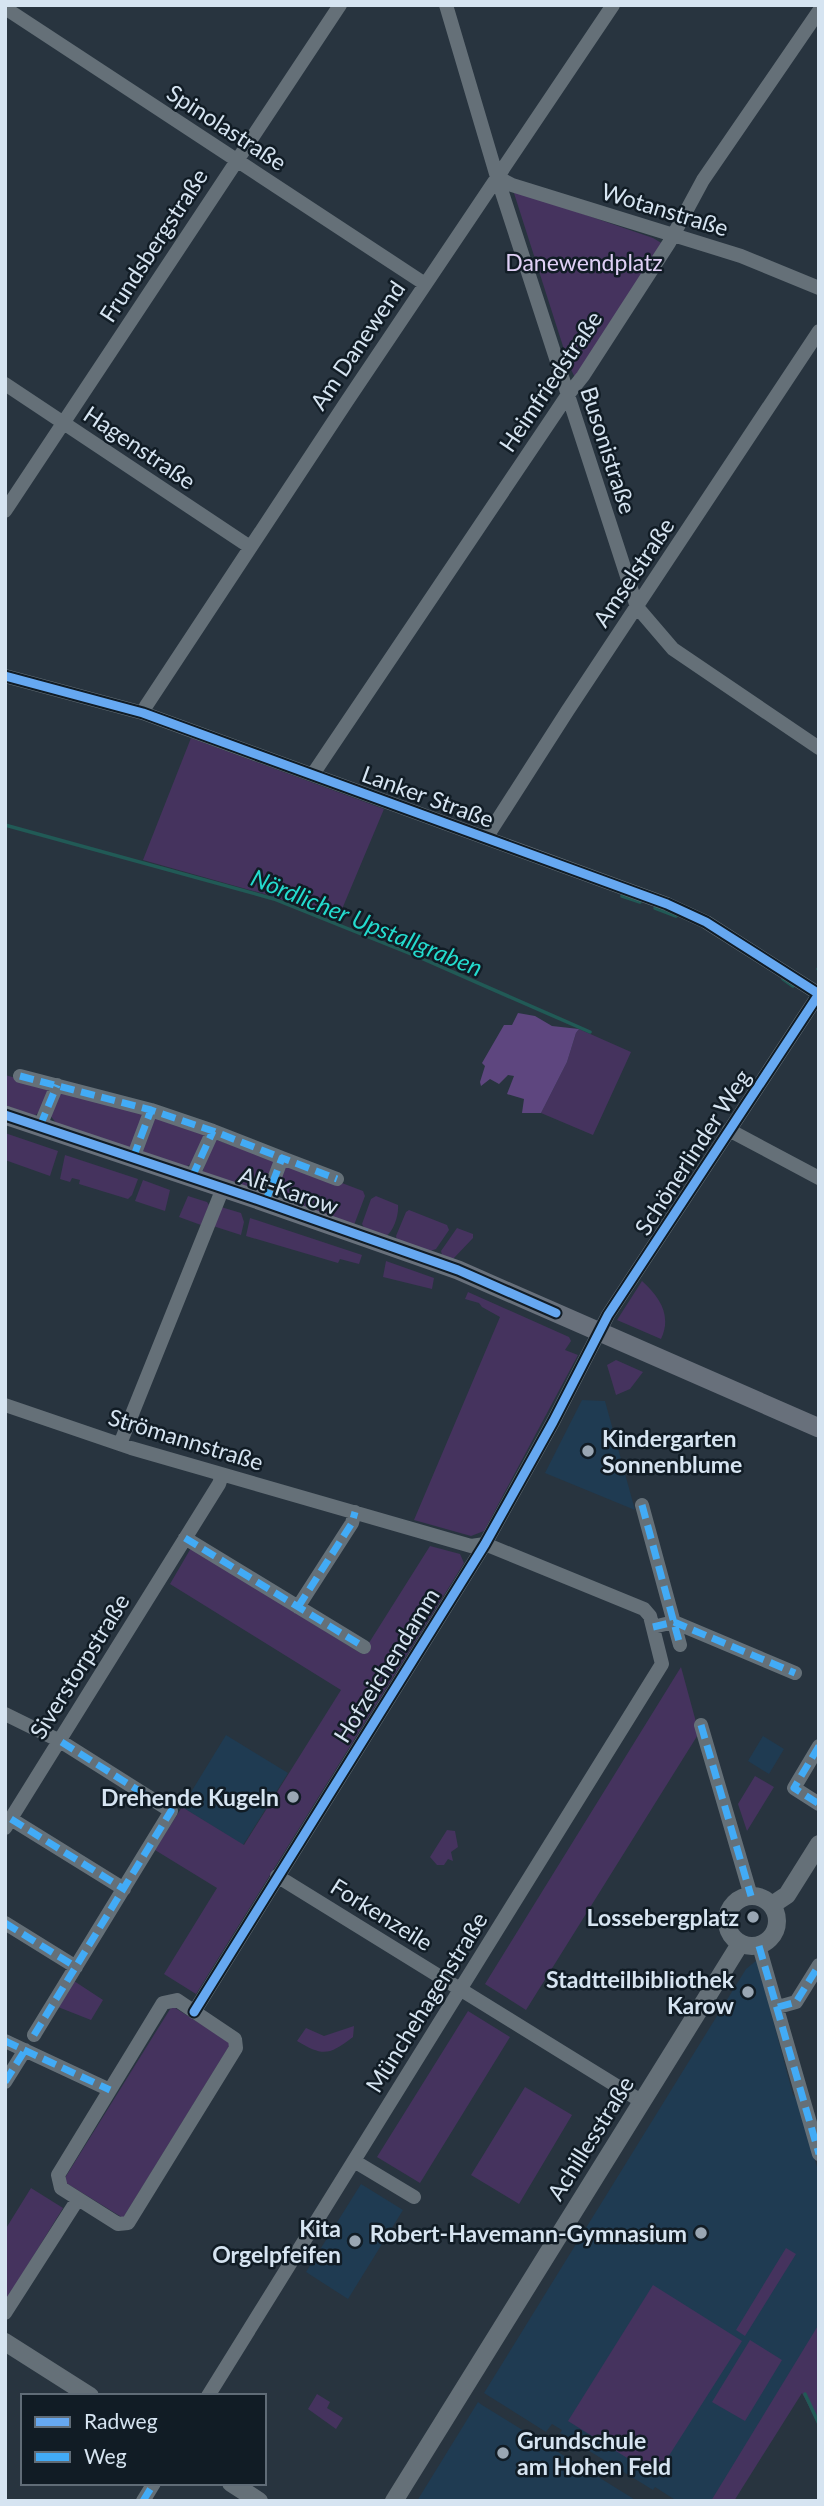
<svg xmlns="http://www.w3.org/2000/svg" width="824" height="2506" font-family="Lato,sans-serif">
  <style>
    .built { fill: #1f3b52 }
    .green { fill: #45335e }
    .forest { fill: #5e467f }
    .lines { fill: none; stroke-linecap: round; stroke-linejoin: round }
    .stream { stroke: #215a56; stroke-width: 3.5 }
    .minor { stroke: #657078; stroke-width: 14 }
    .tertiary { stroke: #657078; stroke-width: 18 }
    .secondary { stroke: #68707b; stroke-width: 19 }
    .quiet { stroke: #42abf6; stroke-width: 7; stroke-dasharray: 14 7; stroke-linecap: butt }
    .cycleway-casing { stroke: #111c25; stroke-width: 13 }
    .cycleway { stroke: #66a8f1; stroke-width: 9 }
    .poi-dot { fill: #99a6b3; stroke: #111c25; stroke-width: 2.5 }
    .labels { text-anchor: middle; dominant-baseline: central; stroke-width: 5; stroke-linejoin: round; paint-order: stroke }
    .street-label { font-size: 23px; fill: #d6e4f1; stroke: #111c25 }
    .park-label { font-size: 23px; fill: #e0d0f6; stroke: #111c25 }
    .poi-label { font-size: 23px; font-weight: bold; fill: #d6e4f1; stroke: #111c25; text-anchor: end }
    .water-label { font-size: 24px; font-style: italic; fill: #24dbce; stroke: #111c25 }
  </style>
  <rect width="100%" height="100%" fill="#28343f"/>
  <path class="built" d="M582,1400L605,1401L635,1510L545,1473Z
    M226,1735L288,1773L243,1845L182,1807Z
    M763,1736L784,1749L769,1774L748,1761Z
    M757,1960L793,2095L797,2098L819,2174V2349L725,2501H677L655,2487L653,2490L560,2433L562,2430L552,2424L546,2432L484,2393L746,1969Z
    M361,2184L403,2210L348,2299L306,2272Z
    M478,2402L482,2405L637,2501H417Z"/>
  <path class="green" d="M513,190L653,238L663,244L576,380L569,365Z
    M191,738L384,809L337,921L275,897L143,860Z
    M579,1029L631,1052L593,1135L541,1113L567,1062L576,1033Z
    M5,1075L49,1087L41,1111L34,1116L5,1105Z
    M60,1093L142,1111L145,1117L134,1146L129,1148L56,1123L50,1115Z
    M155,1117L204,1131L207,1138L197,1161L185,1167L143,1153L141,1147Z
    M5,1133L58,1151L50,1176L5,1160Z
    M214,1139L277,1162L261,1193L202,1173Z
    M65,1155L138,1179L132,1195L128,1199L79,1184L80,1180L72,1178L70,1182L60,1179Z
    M289,1163L363,1191L365,1196L354,1225L300,1207L302,1200L274,1190L284,1165Z
    M143,1180L170,1190L165,1211L135,1201Z
    M188,1196L207,1202L209,1205L201,1225L179,1217Z
    M376,1196L398,1205C399,1214 394,1231 386,1236L365,1229L362,1224L371,1199Z
    M221,1207L241,1213L244,1222L241,1235L213,1226Z
    M409,1210L447,1225L449,1230L436,1249L430,1251L397,1240L396,1236L406,1212Z
    M250,1218L362,1255L359,1264L340,1259L338,1263L246,1236Z
    M457,1228L473,1234V1238L453,1259L442,1255L441,1251Z
    M386,1261L434,1278L432,1289L383,1277Z
    M642,1281C660,1297 672,1316 661,1339L617,1320Z
    M468,1292L569,1337L571,1341L565,1350L578,1355L484,1531L471,1536L414,1520L500,1317L482,1307L479,1303L465,1299Z
    M616,1360L643,1372L630,1389L616,1395L607,1365Z
    M430,1546L460,1554L464,1563L196,1994L164,1974L217,1888L155,1850L182,1807L244,1845L341,1690L170,1584L191,1548L362,1654Z
    M681,1667L699,1733L526,2010L485,1984Z
    M755,1776L774,1787L747,1831L738,1804Z
    M447,1830L455,1831L458,1847L451,1852L453,1861L448,1859L444,1865H437L430,1857Z
    M74,1981L103,2000L91,2020L58,2007Z
    M172,2006L231,2043L123,2218L63,2181Z
    M468,2011L510,2037L420,2183L377,2157Z
    M354,2026L353,2037C329,2055 324,2057 297,2041L306,2028L324,2036Z
    M525,2087L572,2115L519,2204L471,2175Z
    M31,2188L63,2208L5,2302V2230Z
    M786,2248L796,2254L745,2336L736,2330Z
    M653,2285L742,2341L656,2476L568,2421Z
    M819,2324V2425L802,2393L734,2501H711Z
    M750,2340L782,2360L745,2421L712,2402Z
    M317,2394L330,2402L327,2408L343,2418L336,2429L308,2409Z"/>
  <path class="forest" d="M518,1013L535,1016L552,1026L579,1029L576,1033L567,1062L541,1113H522L524,1099L507,1094L514,1076L508,1075L499,1084L490,1079L481,1086L480,1082L485,1066L482,1063L504,1025H512Z"/>
  <g class="lines">
    <path class="stream" d="M5,825L274,899L421,958L590,1032
      M622,896L640,902
      M655,908L676,916
      M818,969H819
      M783,979L793,986
      M805,2394L819,2424"/>
    <path class="minor" d="M446,5L497,177L637,607L673,649L819,748
      M5,8L425,284
      M497,177L512,185L741,256L819,288
      M5,384L250,547
      M5,511L340,5
      M5,676L143,713L667,904L706,922L819,994L608,1315L553,1422L485,1544L194,2012
      M143,713L146,706L347,401L613,5
      M313,774L567,396L583,376L669,243L703,180L819,11
      M486,838L568,710L819,331
      M20,1076L151,1110L213,1131L282,1158
      M40,1126L57,1085
      M729,1130L819,1178
      M133,1158L151,1110
      M192,1177L213,1131
      M265,1203L282,1158L337,1179
      M5,1405L131,1448L471,1546L485,1544L644,1609L650,1616L662,1664L208,2396
      M120,1444L223,1188
      M642,1505L680,1645
      M185,1538L364,1647
      M298,1607L352,1523L355,1512
      M653,1627L674,1622L795,1673
      M5,1714L60,1741L171,1811L34,2035
      M701,1725L751,1896
      M819,1746L794,1788L819,1804
      M11,1819L124,1889
      M5,1828L219,1484L222,1475
      M277,1876L641,2101
      M5,1923L76,1967
      M759,1946L819,2154
      M177,2000L235,2039L236,2048L128,2223L118,2224L61,2188L58,2175L163,2003Z
      M778,2007L796,2002L819,1965
      M5,2041L110,2090
      M5,2082L25,2050
      M354,2161L414,2197
      M5,2313L78,2199
      M143,2501L154,2483"/>
    <path class="tertiary" d="M727 1921a25 25 0 1 1 50 0a25 25 0 1 1-50 0Z
      M772,1905L787,1895L819,1844
      M5,2342L90,2396
      M231,2483L259,2501
      M394,2501L740,1944"/>
    <path class="secondary" d="M5,1115L253,1198L458,1270L819,1428"/>
    <path class="quiet" d="M20,1076L151,1110L213,1131L282,1158
      M40,1126L57,1085
      M133,1158L151,1110
      M192,1177L213,1131
      M265,1203L282,1158L337,1179
      M642,1505L680,1645
      M185,1538L364,1647
      M298,1607L352,1523L355,1512
      M653,1627L674,1622L795,1673
      M701,1725L751,1896
      M819,1746L794,1788L819,1804
      M11,1819L124,1889
      M5,1923L76,1967
      M759,1946L819,2154
      M778,2007L796,2002L819,1965
      M34,2035L171,1811L60,1741
      M5,2041L110,2090
      M5,2082L25,2050
      M143,2501L154,2483"/>
    <defs>
      <path id="cycleway" d="M5,676L143,713L667,904L706,922L819,994L608,1315L553,1422L485,1544L194,2012
        M5,1115L253,1198L458,1270L556,1313"/>
    </defs>
    <use href="#cycleway" class="cycleway-casing"/>
    <use href="#cycleway" class="cycleway"/>
  </g>
  <g class="poi-dot">
    <circle cx="588" cy="1451" r="7"/>
    <circle cx="293" cy="1797" r="7"/>
    <circle cx="753" cy="1917" r="7"/>
    <circle cx="748" cy="1992" r="7"/>
    <circle cx="701" cy="2233" r="7"/>
    <circle cx="355" cy="2241" r="7"/>
    <circle cx="503" cy="2453" r="7"/>
  </g>
  <g class="labels">
    <g class="street-label">
      <text transform="translate(227 127) rotate(33)">Spinolastraße</text>
      <text transform="translate(665 209) rotate(17)">Wotanstraße</text>
      <text transform="translate(153 245) rotate(-57)">Frundsbergstraße</text>
      <text transform="translate(357 345) rotate(-56)">Am Danewend</text>
      <text transform="translate(550 381) rotate(-56)">Heimfriedstraße</text>
      <text transform="translate(140 447) rotate(34)">Hagenstraße</text>
      <text transform="translate(609 450) rotate(72)">Busonistraße</text>
      <text transform="translate(633 572) rotate(-56)">Amselstraße</text>
      <text transform="translate(428 796) rotate(20)">Lanker Straße</text>
      <text transform="translate(692 1152) rotate(-57)">Schönerlinder Weg</text>
      <text transform="translate(289 1190) rotate(19)">Alt-Karow</text>
      <text transform="translate(186 1439) rotate(17)">Strömannstraße</text>
      <text transform="translate(386 1665) rotate(-58)">Hofzeichendamm</text>
      <text transform="translate(79 1666) rotate(-58)">Siverstorpstraße</text>
      <text transform="translate(382 1914) rotate(32)">Forkenzeile</text>
      <text transform="translate(426 2002) rotate(-58)">Münchehagenstraße</text>
      <text transform="translate(590 2138) rotate(-58)">Achillesstraße</text>
    </g>
    <g class="park-label">
      <text x="584" y="262">Danewendplatz</text>
    </g>
    <g class="poi-label">
      <text x="602" y="1438" text-anchor="start">Kindergarten<tspan x="602" dy="26">Sonnenblume</tspan></text>
      <text x="279" y="1797">Drehende Kugeln</text>
      <text x="739" y="1917">Lossebergplatz</text>
      <text x="734" y="1979">Stadtteilbibliothek<tspan x="734" dy="26">Karow</tspan></text>
      <text x="341" y="2228">Kita<tspan x="341" dy="26">Orgelpfeifen</tspan></text>
      <text x="687" y="2233">Robert-Havemann-Gymnasium</text>
      <text x="517" y="2440" text-anchor="start">Grundschule<tspan x="517" dy="26">am Hohen Feld</tspan></text>
    </g>
    <g class="water-label">
      <text transform="translate(367 922) rotate(22)">Nördlicher Upstallgraben</text>
    </g>
  </g>
  <rect width="824" height="2506" fill="none" stroke="#d6e4f1" stroke-width="14"/>
  <rect x="21" y="2394" width="245" height="91" fill="#111c25" stroke="#606c77" stroke-width="2"/>
  <rect x="35" y="2417" width="35" height="10" fill="#66a8f1" stroke="#606c77" stroke-width="2"/>
  <text x="84" y="2429" font-size="21" fill="#d6e4f1">Radweg</text>
  <rect x="35" y="2452" width="35" height="10" fill="#42abf6" stroke="#606c77" stroke-width="2"/>
  <text x="84" y="2464" font-size="21" fill="#d6e4f1">Weg</text>
</svg>
